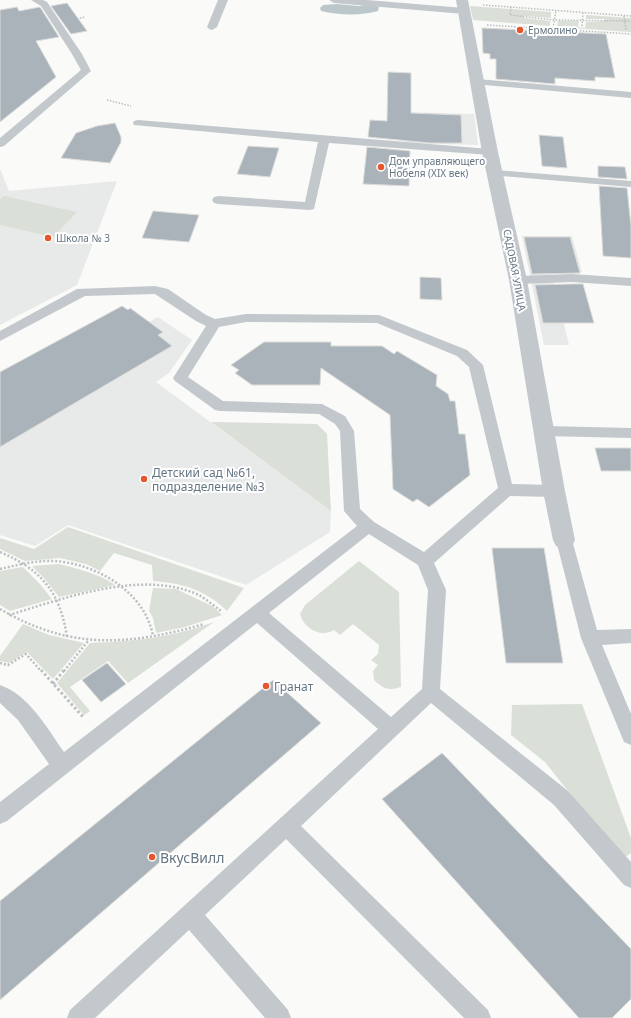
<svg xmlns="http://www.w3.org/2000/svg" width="631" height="1018" font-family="'Noto Sans',sans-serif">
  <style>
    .built { fill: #e8e9e9 }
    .green { fill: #dadfd7 }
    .water { fill: #bbc7cb }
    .building { fill: #aab3b9; stroke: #dcdcda }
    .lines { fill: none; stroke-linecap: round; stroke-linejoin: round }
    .path-far2 { stroke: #bbbfc2; stroke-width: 1.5; stroke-dasharray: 1.5 1.5; stroke-linecap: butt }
    .path-far1 { stroke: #bbbfc2; stroke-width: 2.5; stroke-dasharray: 2 2; stroke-linecap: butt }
    .path { stroke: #bbbfc2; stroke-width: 3; stroke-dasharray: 2.5 2.5; stroke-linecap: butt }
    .service { fill: #c3c8cc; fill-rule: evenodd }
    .minor { fill: #c3c8cc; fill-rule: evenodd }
    .poi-dot { fill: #e4572e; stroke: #fff; stroke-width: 1.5 }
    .labels { text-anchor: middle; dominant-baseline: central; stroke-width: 4; stroke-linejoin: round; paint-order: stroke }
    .far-poi-label { font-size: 10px; fill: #657683; stroke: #fff; text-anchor: start }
    .far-street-label { font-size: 10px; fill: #657683; stroke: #fff }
    .poi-label { font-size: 12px; fill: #657683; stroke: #fff; text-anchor: start }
    .near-poi-label { font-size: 14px; fill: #657683; stroke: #fff; text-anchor: start }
  </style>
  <rect width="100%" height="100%" fill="#fafaf8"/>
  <path class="built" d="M404,112L474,114L478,145L405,143Z
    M0,169L9,191L117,181L77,285L0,325Z
    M522,236H572L582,272H551L569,345H544Z
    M158,317L192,340L169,373L156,382L331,511L330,532L246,585L68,525L35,546L0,535V447L172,346L158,335L163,332L149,322Z"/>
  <path class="green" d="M470,6L551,12V18L524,16V18L550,21V26L473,20Z
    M586,15L631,18V32L557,27L558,21H579L578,27L585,28L586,22L605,21L604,19H586Z
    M4,196L77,212L53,237L0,225V199Z
    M211,422L317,424L327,434L331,511Z
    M68,527L244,588L227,611C204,589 185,584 153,581L152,565L114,553L100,571L86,564L60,558L25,561L0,549V538L34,549Z
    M359,561L399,592L401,687C388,691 384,689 374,680L373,671L378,665L371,660L378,654L379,645L353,624L340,635L334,630C321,638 304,629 300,614L305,605Z
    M59,564C78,569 98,573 115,585L59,597L44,578L32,566Z
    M23,567L39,583L52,599L10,611L0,605V571Z
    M153,588L176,589L212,606L222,615L185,627L156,633L153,618L149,611Z
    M214,622L128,683L108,661L70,687L90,711L84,715L57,683L90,643C136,641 169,638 214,622Z
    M23,624L49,635L84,643L53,679L27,652L9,663L0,661V656Z
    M582,704L631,838V853L622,859L545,762L511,735L512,705Z"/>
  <path class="water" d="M337,4L359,6L370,4L379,7L378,11C361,16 338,15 321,11L320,8L323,5Z"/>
  <path class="building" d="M67,3L87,31L71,34L51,6Z
    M17,7L19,11L40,7L59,37L36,41L56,77L0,122V10Z
    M482,28L606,34L615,78L595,77V81L555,78V84L496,79V59H490V54L483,53Z
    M388,72L411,73V113L461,115L462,143H430L368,137L370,120L387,121Z
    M115,123L121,137V142L110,163L61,158L76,133L97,126Z
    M539,135L563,137L567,168L542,166Z
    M248,146L279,148L270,177L237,174Z
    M367,147L410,151L409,186L363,184Z
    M598,166L625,167L627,179L598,177Z
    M599,186L627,188L631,226V258L603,256Z
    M153,211L199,215L189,242L142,238Z
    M524,237H570L580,273L532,274Z
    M420,277L441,278L442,300L420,299Z
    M572,284H583L594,323H543L535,285Z
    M122,306L128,310L130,308L163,332L158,335L172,346L0,447V372Z
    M264,342H331V346H382L394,354L397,351L437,375L436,386L448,394L450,401H455L459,434H465L470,475L429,507L417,499L413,502L393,489L390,415L321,368L320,385H252L235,373L239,370L231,365Z
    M595,448H631V471H601Z
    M492,548H544L563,663H506Z
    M107,663L126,684L101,702L82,680Z
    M273,680L321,723L0,1000V901Z
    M442,753L631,949V999L612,1018H579L382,799Z"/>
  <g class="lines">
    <path class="path-far2" d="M483,5L631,16
      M511,7L510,15L554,20L631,21
      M624,16L626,30
      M77,19L85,17
      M487,25L631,34
      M582,26L583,13
      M553,28L556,11
      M107,100L131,106"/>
    <path class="path-far1" d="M0,552C42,570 60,592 67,637
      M0,569C18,565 36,560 55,561C97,564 145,592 153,636
      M0,609C70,650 128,646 204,624
      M9,615C65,598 142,569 199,595C206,599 214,606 221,611
      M0,663L8,665L26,654L41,671
      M64,671L88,641"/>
    <path class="path" d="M41,670L84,718
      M53,684L64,670"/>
    <path class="service" d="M31,0H43L47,2L82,54L91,71L4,146L0,147V138L81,70L72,54L41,6Z
      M218,0H228L217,27L212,30L209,29L207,27Z
      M329,0H367L464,8L469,11L464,14L334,3Z
      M477,79L631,92V98L473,84L472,82L473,80Z
      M138,120L490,149L496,152L490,155L329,143L314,209L310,210L218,204L214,203L212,200L214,197L218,196L305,202L318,142L134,125L133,123L134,121Z
      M495,170L631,181V187L491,175L489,173L491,171Z
      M572,274L631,278V286L572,282L518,284L513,283L512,280L513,277L518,276Z
      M155,286L168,289L206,315L215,319L246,314L379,315L467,350L483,365L512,484L554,485L560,487L562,491L560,495L554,497L510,496L434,563L446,590L440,689L568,791L631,862V888L624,885L554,805L431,703L301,826L488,1010L491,1018H464L286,839L205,915L288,1010L291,1018H265L189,930L95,1018H67L70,1010L378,729L257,623L7,821L0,824V802L49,764L18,720L0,703V685C29,695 47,728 64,752L357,526L344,511L340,431L335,424L319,414L220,411L215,410L175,381L173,378L206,326L196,321L155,294L85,296L0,341V331L77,289ZM246,322L377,323L457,356L469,367L498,488L424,552L374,522L360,509L354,431L345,416L322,404L223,401L188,377L219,327ZM369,534L418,565L428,590L422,689L391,717L269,613Z
      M544,426L631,428V438L544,436L539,435L537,431L539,427Z
      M564,534L570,536L572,540L597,630L631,629V643L602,645L631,714V745L624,742L581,638L556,540L558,536Z"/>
    <path class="minor" d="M456,0H468L498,152L527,280L565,491L575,540L572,546L564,549L556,546L553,540L543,491L509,280L482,152Z"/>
  </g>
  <g class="poi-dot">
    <circle cx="520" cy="30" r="4"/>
    <circle cx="381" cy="167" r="4"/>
    <circle cx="48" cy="238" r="4"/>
    <circle cx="144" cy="479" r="4"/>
    <circle cx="266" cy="686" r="4"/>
    <circle cx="152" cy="857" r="4"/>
  </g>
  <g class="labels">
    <g class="far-poi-label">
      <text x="528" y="30">Ермолино</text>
      <text x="389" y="161">Дом управляющего<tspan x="389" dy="12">Нобеля (XIX век)</tspan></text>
      <text x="56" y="238">Школа № 3</text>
    </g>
    <g class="far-street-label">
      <text transform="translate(515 270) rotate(79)">САДОВАЯ УЛИЦА</text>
    </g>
    <g class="poi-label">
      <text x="152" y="472">Детский сад №61,<tspan x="152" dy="14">подразделение №3</tspan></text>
      <text x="274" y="686">Гранат</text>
    </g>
    <g class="near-poi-label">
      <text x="160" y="857">ВкусВилл</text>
    </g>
  </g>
</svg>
